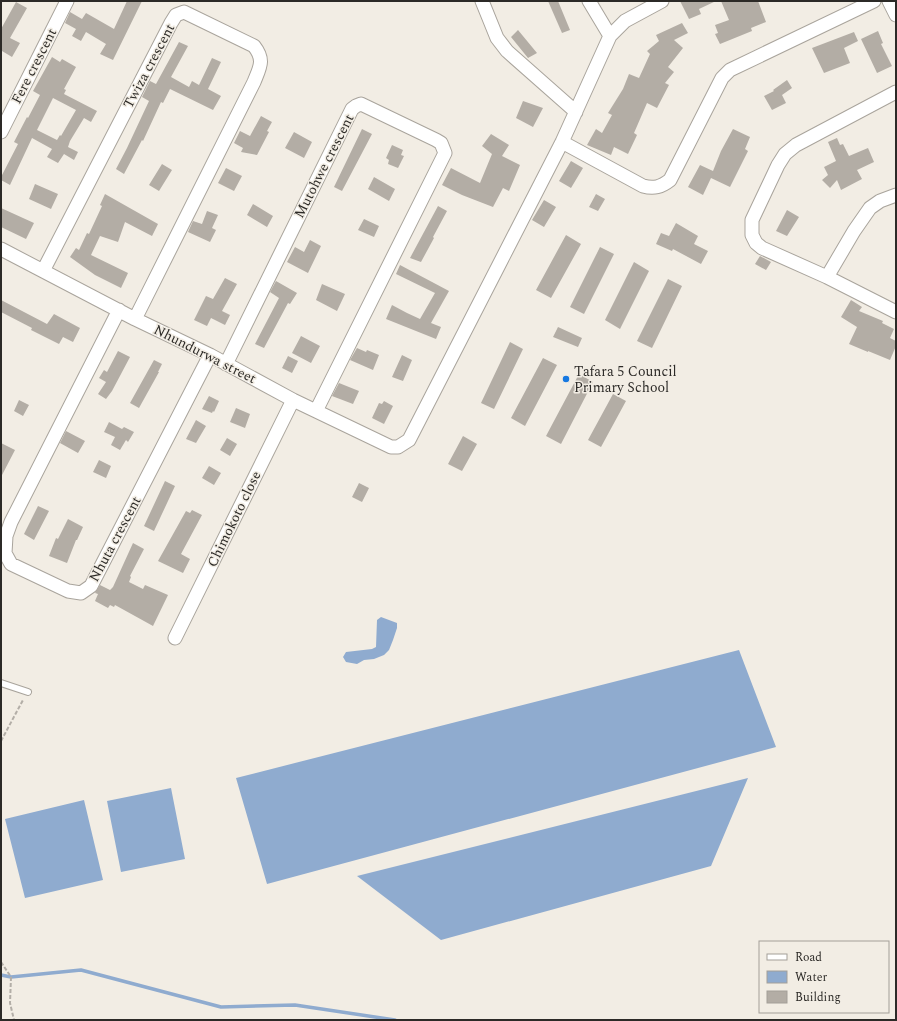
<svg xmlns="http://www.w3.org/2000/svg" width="897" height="1021" font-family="Spectral,serif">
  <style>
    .water { fill: #8fabcf }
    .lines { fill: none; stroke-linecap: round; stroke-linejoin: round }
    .stream { stroke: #8fabcf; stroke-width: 3.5 }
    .building { fill: #b3ada5; fill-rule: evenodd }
    .service-casing { stroke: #a9a49c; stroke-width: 8 }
    .minor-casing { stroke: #a9a49c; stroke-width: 15 }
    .path { stroke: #b3aea7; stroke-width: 2; stroke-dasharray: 4 2; stroke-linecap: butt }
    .service { stroke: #fff; stroke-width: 6 }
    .minor { stroke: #fff; stroke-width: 13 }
    .poi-dot { fill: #1678e1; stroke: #f2ede4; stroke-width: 1.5 }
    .labels { text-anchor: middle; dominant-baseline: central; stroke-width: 3; stroke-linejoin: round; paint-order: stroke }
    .street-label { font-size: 14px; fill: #2c2a27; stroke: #f2ede4 }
    .poi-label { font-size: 14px; fill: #2c2a27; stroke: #f2ede4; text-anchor: start }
  </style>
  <rect width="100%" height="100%" fill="#f2ede4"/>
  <path class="water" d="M381,617L397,623V628L393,640L389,650L384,655L374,659L364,660L357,664L346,662L343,657L346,652L372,649L376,647L377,620Z
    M739,650L776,747L267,884L236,778Z
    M748,778L711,866L441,940L357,876Z
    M171,788L185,859L121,872L107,801Z
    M84,800L103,880L25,898L5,819Z"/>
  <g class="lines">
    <path class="stream" d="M1,975L11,977L81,970L221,1007L295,1005L395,1020"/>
  </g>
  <path class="building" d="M127,1H142L113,60L100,54L106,44L86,32L81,41L72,36L76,29L65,23L70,12L82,19L86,13L114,29Z
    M548,1H558L570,30L562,33Z
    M680,1H716L699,9L701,14L689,19Z
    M721,1H758L766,22L751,28L752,31L720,44L715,34L718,33L715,25L729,20Z
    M16,2L27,8L10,38L20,43L12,57L2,51L1,53V29Z
    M682,23L688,33L674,40L683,48L668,67L674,72L665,83L669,85L657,108L647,103L634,133L637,135L628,154L614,147L611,155L587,145L596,129L602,133L612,115L608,113L623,89L629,74L639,78L650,54L647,51L659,41L656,35Z
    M518,30L537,53L528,58L511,37Z
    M878,31L883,43L881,44L892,66L877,73L861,39Z
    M854,32L858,41L844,48L850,63L824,73L812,48Z
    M179,42L188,46L171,77L189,87L192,81L199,85L212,58L221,62L208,89L221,96L213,110L170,89L163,103L161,102L143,141L142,140L124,174L116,169L127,148L149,101L142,97L150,81L156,84Z
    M52,57L60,62L62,59L76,67L64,89L66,90L64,94L97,111L91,122L84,118L70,141L68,147L78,152L74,160L64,154L58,163L47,157L52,149L32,138L10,185L1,180V177L18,144L14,142L27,117L28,118L40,95L33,91ZM53,98L76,110L61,136L60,135L57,140L37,130Z
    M787,80L792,88L782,95L786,103L772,110L764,96L774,91L773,90Z
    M523,101L543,108L533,127L516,118Z
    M261,116L272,122L267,131L269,132L257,155L241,152L243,148L234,143L240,131L250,136Z
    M362,129L372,134L342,191L334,187Z
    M733,129L750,137L745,149L748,151L730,187L711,178L703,195L688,187L700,165L713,171L721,151Z
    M294,132L312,142L304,158L285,148Z
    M491,134L509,145L502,156L520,165L509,191L503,188L493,207L462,195L442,185L451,168L480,183L492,154L482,146Z
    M837,138L840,145L843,144L849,156L868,148L874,162L857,170L862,179L841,190L837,180L830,188L822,180L828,175L824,167L836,161L828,142Z
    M392,145L403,150L401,155L404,156L398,168L388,164L389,160L386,158Z
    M571,161L583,168L571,188L559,181Z
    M162,164L172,170L159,191L149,185Z
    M226,168L242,176L234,191L218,183Z
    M374,177L395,189L389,201L368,189Z
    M35,184L58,194L51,209L29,199Z
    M105,194L158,224L152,236L125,222L118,242L100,236L91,255L128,273L121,288L95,275L70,257L76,248L79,250L87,233L89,234L102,206L100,205Z
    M596,194L605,199L598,211L589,207Z
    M544,200L556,207L544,227L532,220Z
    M253,204L273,216L267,227L247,215Z
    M438,206L447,211L433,237L434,238L421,262L410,258Z
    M1,208L34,223L26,239L1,227Z
    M787,210L799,217L787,236L776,231Z
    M207,211L218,215L212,228L216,230L210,242L188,232L193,221L202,224Z
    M364,219L379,226L374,237L358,230Z
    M676,223L698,236L694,244L708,251L701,264L673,249L672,251L656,244L661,233L669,236Z
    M566,235L581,244L551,298L536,290Z
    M310,240L321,246L308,273L287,262L295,247L304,252Z
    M600,247L614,254L584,314L570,307Z
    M760,256L771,262L766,270L755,264Z
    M634,262L649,271L620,329L605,320Z
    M400,265L449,291L431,323L441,327L436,339L386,319L392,305L407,313L420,319L435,293L396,274Z
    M225,278L237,284L222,311L230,315L225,325L211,318L207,326L194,320L206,296L213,299Z
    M668,279L682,286L652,348L637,341Z
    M276,281L297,293L290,304L288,303L264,348L255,344L279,298L270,292Z
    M322,284L345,294L337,311L316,300Z
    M1,300L47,324L54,314L80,328L73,342L63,337L59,344L31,330L32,328L1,312Z
    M851,300L862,307L859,311L883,321L882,323L894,329L890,338L896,341V346L890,360L868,351V352L849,344L857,327L841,317Z
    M558,327L582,338L578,347L553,337Z
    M301,336L320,346L311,363L292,353Z
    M510,342L523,349L494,409L481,403Z
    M357,348L366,352L367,350L379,355L373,370L350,360Z
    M118,351L130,357L112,391L106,399L98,394L106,382L99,378L104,370L107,372Z
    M402,355L412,360L403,381L392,377Z
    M288,356L298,361L292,373L282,368Z
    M543,358L557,365L525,426L511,418Z
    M154,360L162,364L158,372H159L139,408L130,403Z
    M579,374L593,382L561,444L546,436Z
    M339,383L359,391L353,404L332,396Z
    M613,394L626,401L601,447L588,440Z
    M209,396L219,401L214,412L213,411L212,413L202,409Z
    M19,400L29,405L23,416L14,411Z
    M384,401L393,406L384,424L372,418L379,403L382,404Z
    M236,408L250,414L245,428L230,422Z
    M196,420L206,426L196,443L186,439Z
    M109,422L122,429L124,427L134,432L128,442L126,440L120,450L111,445L115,437L104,432Z
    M66,431L85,441L78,453L60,443Z
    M463,436L477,444L462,471L448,464Z
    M227,438L237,444L230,456L220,450Z
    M1,443L15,450L1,477Z
    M99,460L111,466L106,478L93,472Z
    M209,466L221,473L214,485L202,478Z
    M165,481L175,486L154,531L144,526Z
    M359,483L369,488L362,502L352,497Z
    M38,506L49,511L34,540L24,534Z
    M192,510L202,515L181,554L190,559L183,573L158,561L186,511L190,513Z
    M68,519L83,527L77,540H76L67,563L49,556L56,538L58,539Z
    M133,543L144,549L130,576L131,577L129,582L143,589L145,585L168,595L153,626L115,605L114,607L110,605L108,608L95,601L98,594L95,593L100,585L110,590L113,587Z"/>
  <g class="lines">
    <defs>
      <path id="service" d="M1,683L28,692"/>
      <path id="minor" d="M482,1L497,38L507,51L576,112
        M589,1L610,36
        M889,1L896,15
        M896,92L796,145L785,154L778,165L752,220V235L756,243L762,248L827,277L896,312
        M1,132L67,1
        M562,142L643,186C654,189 661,187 670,180L722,78L730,70L874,1
        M1,249L135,319L210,355L293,400L391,447H398L409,440L562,142L610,36L625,21L662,1
        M43,271L171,23L176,15L184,12L254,46C265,60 260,67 254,82L135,319
        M827,277L854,231L870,208L880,201L896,195
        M119,310L11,522L6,536L5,553L11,564L68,591L81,593L91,586L210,355
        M226,364L352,109L356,106L361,104L436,140L441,143L445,153L316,411
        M175,638L293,400"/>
    </defs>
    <use href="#service" class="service-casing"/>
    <use href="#minor" class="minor-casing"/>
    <path class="path" d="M1,741L23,700
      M1,962L11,977L10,1003L14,1020"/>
    <use href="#service" class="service"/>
    <use href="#minor" class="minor"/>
  </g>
  <circle class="poi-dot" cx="566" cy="379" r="4"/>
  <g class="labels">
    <g class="street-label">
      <text transform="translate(34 66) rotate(-63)">Fere crescent</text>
      <text transform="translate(149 66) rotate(-62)">Twiza crescent</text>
      <text transform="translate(324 166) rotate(-63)">Mutohwe crescent</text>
      <text transform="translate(205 354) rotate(27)">Nhundurwa street</text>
      <text transform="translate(234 519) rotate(-64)">Chimokoto close</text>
      <text transform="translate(115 539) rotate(-62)">Nhuta crescent</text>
    </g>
    <g class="poi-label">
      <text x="574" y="371">Tafara 5 Council<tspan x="574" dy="16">Primary School</tspan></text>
    </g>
  </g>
  <rect width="897" height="1021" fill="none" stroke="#2c2a27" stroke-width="4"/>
  <rect x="759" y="941" width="130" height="72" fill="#f2ede4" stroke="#a39f98"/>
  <rect x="767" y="954" width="20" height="6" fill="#ffffff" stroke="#a39f98"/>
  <text x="795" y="961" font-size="12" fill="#2c2a27">Road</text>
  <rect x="767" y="971" width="20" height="12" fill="#8fabcf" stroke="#a39f98"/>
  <text x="795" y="981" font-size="12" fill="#2c2a27">Water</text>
  <rect x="767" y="991" width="20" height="12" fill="#b3ada5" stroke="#a39f98"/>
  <text x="795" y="1001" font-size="12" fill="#2c2a27">Building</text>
</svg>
